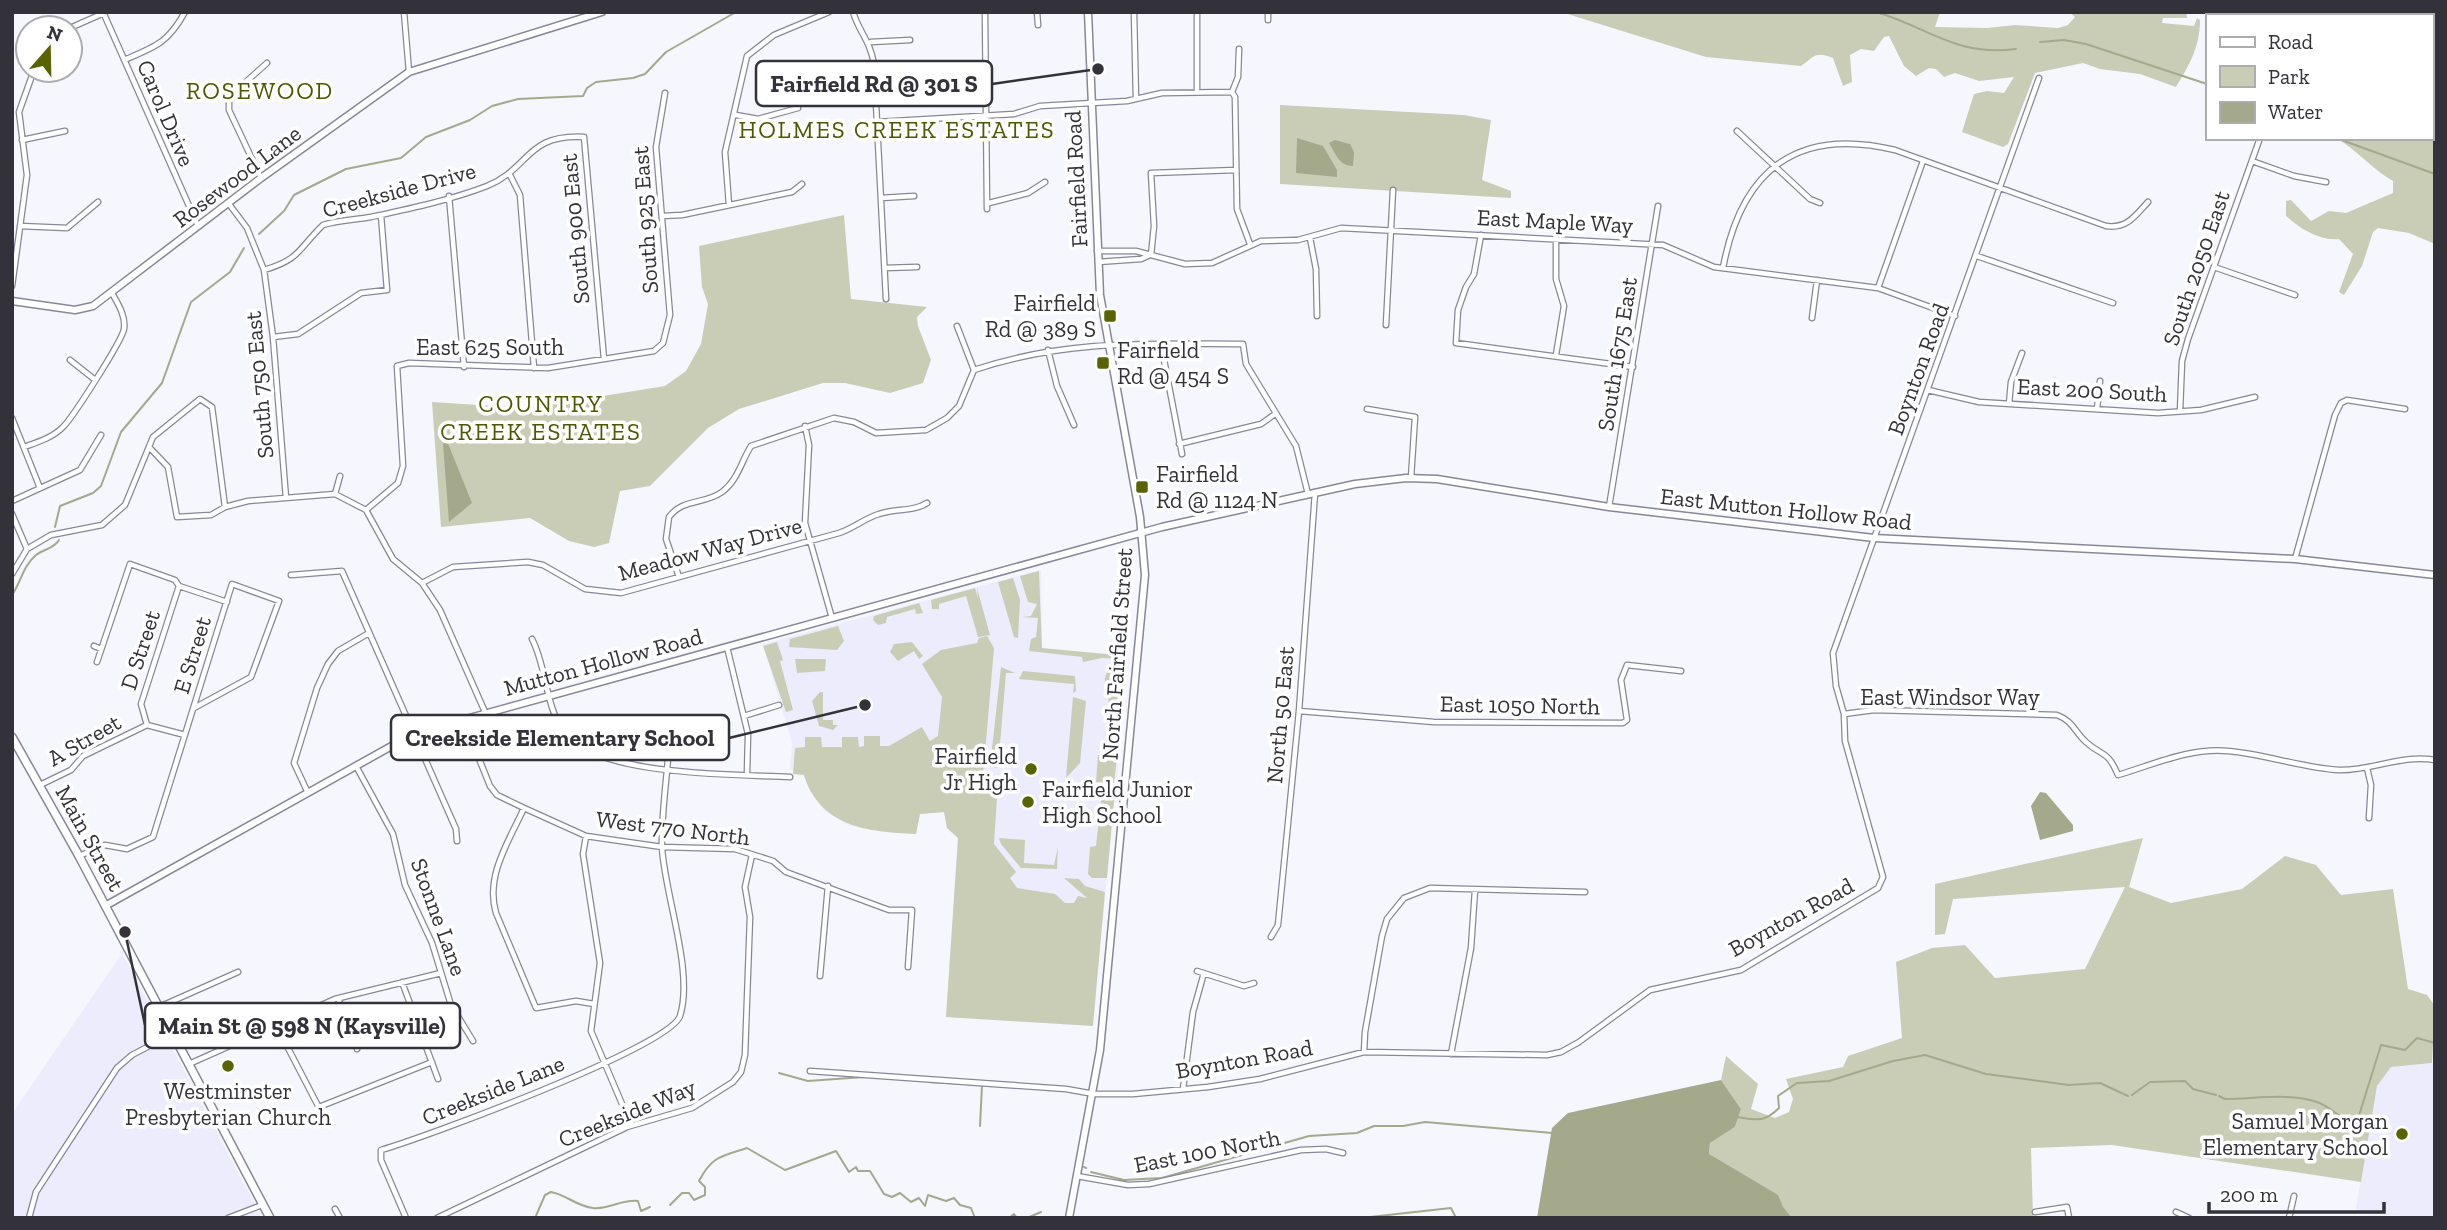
<svg xmlns="http://www.w3.org/2000/svg" width="2447" height="1230" font-family="'Zilla Slab',serif">
  <style>
    .built { fill: #ececfd }
    .green { fill: #c9cdb6 }
    .water { fill: #a4a98b }
    .lines { fill: none; stroke-linecap: round; stroke-linejoin: round }
    .stream { stroke: #a4a98b; stroke-width: 2 }
    .minor-casing { stroke: #878799; stroke-width: 7 }
    .tertiary-casing { stroke: #878799; stroke-width: 9 }
    .secondary-casing { stroke: #878799; stroke-width: 10 }
    .minor { stroke: #fff; stroke-width: 4.5 }
    .tertiary { stroke: #fff; stroke-width: 6 }
    .secondary { stroke: #fff; stroke-width: 7 }
    .poi-dot { fill: #5a6301; stroke: #fff; stroke-width: 2.5 }
    .labels { text-anchor: middle; dominant-baseline: central; stroke-width: 7; stroke-linejoin: round; paint-order: stroke }
    .street-label { font-size: 23px; fill: #33323a; stroke: #fff }
    .poi-label { font-size: 23px; fill: #33323a; stroke: #fff; text-anchor: end }
    .neighbourhood-label { font-size: 24px; letter-spacing: 2px; fill: #4f5700; stroke: #fff }
    .leader { fill: none; stroke: #33323a; stroke-width: 2.5 }
    .callout-dot { fill: #33323a; stroke: #fff; stroke-width: 2.5 }
    .callout { fill: #fff; stroke: #33323a; stroke-width: 2.5 }
    .callout-label { font-size: 24px; text-anchor: middle; font-weight: bold; fill: #33323a }
  </style>
  <rect width="100%" height="100%" fill="#f6f6ff"/>
  <path class="built" d="M1041,570L1042,650L1129,657L1092,1026L946,1017L958,838L947,828L944,812L920,814L916,834L850,826L825,811L808,787L804,775L793,774V770L790,769L792,743L763,644Z
    M122,953L262,1218H12V1114Z
    M2435,1063V1218L2355,1213L2377,1086L2391,1067Z"/>
  <path class="green" d="M1561,12H1940L1935,27L1987,28L2015,25L2058,28L2068,25L2075,17L2069,12H2186L2187,18H2163L2162,23L2194,26L2197,18L2200,20C2200,46 2190,64 2176,87L2140,74L2100,69L2083,63L2035,73L2008,144L2003,147L1962,132L1974,94L1987,91L2004,93L2014,77L1979,81L1955,73L1944,77L1936,69L1929,68L1916,76L1904,66L1889,36L1884,37L1874,51L1861,49L1850,55L1852,82L1843,86L1833,58C1815,51 1815,56 1801,66L1706,57Z
    M1280,105L1464,115L1491,120L1482,180L1511,191V198L1280,184Z
    M2336,138H2435V244L2409,233L2378,228L2373,232L2362,266L2344,295L2339,292L2353,254L2339,239C2319,241 2301,229 2286,216V201L2291,200L2311,221L2329,211L2346,213L2393,193V181C2372,169 2357,150 2336,138Z
    M844,215L851,299L927,307L917,317L918,326L931,360L923,383L890,393L845,383H823L739,409L708,428L650,486L620,491L609,543L594,547L569,541L530,518L441,527L432,402L528,408L665,386L686,371L701,344L708,304L702,287L699,246Z
    M1039,571L1042,648L1127,656L1125,659L1102,658L1083,662L1082,657L1029,651L1031,639L1036,637L1038,618L1022,617L1031,616L1037,604L1028,602L1020,576Z
    M1013,578L1020,600L1018,638L1014,637L998,582Z
    M975,588L978,598L977,588L990,635L978,637L966,596L939,604V609H932L931,600Z
    M919,603L923,613L916,614L915,609L887,617L886,623L878,625L873,620L874,616Z
    M838,626L844,641L837,650L789,647L790,639Z
    M987,636L994,648L983,776L997,798L994,844L1016,872L1010,878L1017,888L1055,894L1065,903H1074L1078,896L1087,898L1064,878L1079,879L1085,886L1105,892L1093,1026L946,1017L958,838L947,828L944,812L920,814L916,834C868,832 820,827 804,775L793,774L795,748L805,747V737H821L822,747H842V737H858L859,747L864,746V736H880V746H889L922,727L930,741L938,736L942,697L922,664L941,650L977,643L979,638Z
    M777,642L783,660L780,661L793,710L786,712L763,646Z
    M912,642L923,656L919,659L914,651L898,661L890,652L894,644Z
    M795,659H826L825,671L797,673Z
    M1001,667L1015,673H1006L998,768L990,767Z
    M1111,669H1123L1126,673L1114,784L1096,782L1098,755L1104,754L1109,694L1105,692C1105,684 1103,673 1111,669Z
    M1023,671L1075,676L1076,691L1073,693L1074,684L1019,679Z
    M820,692H823V720H833V725H838L833,730L819,726L812,701Z
    M1073,697L1086,701L1080,763L1066,778Z
    M1095,785L1115,789L1107,878H1092L1088,874L1090,847L1096,846L1102,791L1095,790Z
    M999,838L1025,840L1024,863L1054,865L1058,847L1057,869L1021,868L1001,844Z
    M2143,838L2129,887L2171,903L2242,889L2285,856L2316,865L2341,895L2393,889L2408,989L2427,995L2435,1006L2432,1063L2391,1067L2377,1086L2361,1182L2112,1145L2031,1148L2033,1218H1792L1709,1154L1710,1143L1735,1127L1741,1109L1721,1080L1726,1056L1758,1084L1751,1109L1775,1118L1789,1112L1793,1099L1786,1079L1843,1067L1848,1056L1902,1038L1896,962L1932,948L1965,945L1995,978L2085,969L2125,887L1953,899L1945,934L1935,935V884Z"/>
  <path class="water" d="M1297,138L1323,146L1337,170V177L1296,173Z
    M1335,140L1350,144L1354,152L1353,166C1339,166 1336,154 1329,143Z
    M447,441L472,503L449,522L443,444Z
    M2040,792L2046,793L2073,825V831L2040,840L2031,806Z
    M1721,1080L1741,1109L1735,1127L1710,1143L1709,1154L1778,1195L1783,1207L1792,1218H1537L1552,1128L1568,1113Z"/>
  <g class="lines">
    <path class="stream" d="M1876,12C1928,27 1956,57 2016,49
      M2040,42L2064,40L2086,44L2207,84
      M2336,138L2435,174
      M259,234L284,211L294,195L346,169L401,158L426,137L470,120L492,106L518,99L583,96L587,88L596,82L633,78L645,74L666,52L736,12
      M55,527L60,506L93,493L101,486L121,432L162,383L191,302L230,272L244,248
      M12,595C21,582 23,566 36,555C43,549 54,549 59,540
      M779,1073L808,1081L864,1077
      M929,1082L982,1085L980,1126
      M2132,1095L2150,1082L2185,1081L2193,1089L2216,1095
      M2219,1096L2225,1099C2253,1099 2287,1093 2314,1101C2332,1106 2337,1118 2356,1125L2381,1045L2405,1050L2417,1038L2435,1043
      M1737,1117C1756,1120 1764,1123 1779,1108L1778,1096L1797,1083L1829,1081L1893,1061L1925,1055L1986,1074L2069,1085L2100,1083L2128,1096
      M1084,1167L1086,1168
      M1091,1172L1124,1180L1162,1178L1309,1136L1357,1133L1374,1126H1403L1425,1122L1552,1133
      M670,1205L682,1193H689L694,1200L705,1195V1187L699,1181C712,1156 722,1156 747,1148L785,1170L836,1151L849,1172L856,1167L858,1171H870L884,1194L892,1197L900,1193L911,1202L919,1198L925,1206L928,1195L946,1201L954,1198L960,1205L971,1208L975,1218
      M535,1218L545,1195L551,1192C567,1195 576,1206 593,1208C609,1210 621,1199 638,1201L641,1211L650,1207
      M1009,1218L1014,1214L1017,1218
      M1027,1218L1041,1212
      M1361,1218L1451,1208L1456,1218"/>
    <defs>
      <path id="minor" d="M103,12L198,226
        M404,12L409,72
        M853,12C859,32 870,40 874,64L886,299
        M985,12L987,209
        M1037,12L1038,25
        M1134,12L1136,99
        M1197,12V91
        M1268,12V20
        M2289,12L2300,16
        M2315,16L2316,12
        M2388,16L2399,12
        M70,28L104,13
        M871,42L910,40
        M124,60C155,47 168,43 185,12
        M1232,92L1235,97L1237,209L1250,244
        M1232,92L1238,77L1239,49
        M2431,101H2435
        M736,115L758,119L798,108
        M877,122L1014,114L1040,106L1127,101L1162,93L1232,92
        M1737,131L1810,199L1820,203
        M22,140L65,131
        M2252,161L2294,176L2326,182
        M509,173L520,195L534,368
        M261,178L229,110V97L267,63
        M449,196L464,367
        M881,198L914,196
        M989,203L1028,193L1045,182
        M229,204L247,228L264,270L273,337L286,498
        M729,205L725,152L747,56L774,35L829,12
        M662,216L682,215L792,192L802,184
        M20,226L67,228L98,202
        M1481,235L1474,274L1466,287L1458,310L1456,343L1633,367
        M1310,238L1316,269L1317,316
        M1097,251H1136L1185,264L1212,263L1261,241L1298,240L1341,228L1663,245L1714,267L1878,288L1955,316
        M1151,255L1154,226L1151,173L1236,170
        M1977,256L2113,303
        M1098,262L1141,259L1150,255
        M2214,267L2295,295
        M885,268L917,267
        M1723,268C1741,171 1796,126 1895,150L2106,226C2127,229 2135,216 2148,202
        M264,270C301,259 298,249 323,225C339,220 355,220 371,217C408,209 451,200 487,186C531,168 525,134 584,137L604,359
        M12,286L27,175L19,112L34,70
        M1878,288L1923,161
        M1812,318L1817,280
        M1386,325L1393,190
        M957,326L974,370
        M273,337L298,334L361,293L387,290L381,215
        M1161,344L1182,454
        M1048,350L1057,386L1074,425
        M1556,355L1564,306L1556,279V239
        M70,360L94,379
        M1928,390L1979,402L2158,413L2201,410L2255,397
        M2009,404L2011,382L2022,353
        M1367,409L1415,417L1411,478
        M2097,409L2100,381
        M2180,411L2182,361L2188,339L2260,138
        M12,418L40,488
        M805,426L809,445L805,523L832,618
        M1179,444L1261,424L1275,414
        M24,447C38,442 52,438 63,427C73,417 122,341 124,329C126,316 118,304 112,293
        M149,447L168,467L177,517L211,515L225,507L248,501L335,494L366,510
        M335,494L340,476
        M12,501L80,470L101,435
        M1609,507L1658,206
        M366,510L398,483L403,466L397,366L409,363L548,368L654,351L663,343L670,315L656,147L665,93
        M366,510L393,559L422,583L440,610L485,712
        M12,514L27,549
        M2295,559L2335,415L2341,403L2347,400L2405,409
        M12,574L27,549L51,535L102,525L125,505L153,437L200,399L212,407L225,507
        M291,575L342,571L456,829L457,841
        M679,577L666,539L669,517C683,498 704,505 722,492C738,480 741,462 751,446L834,418L854,422L876,433L926,430L947,418L959,406L974,370C1067,339 1147,344 1243,344L1246,364L1296,446L1308,494
        M422,583L453,567L528,562L543,565L585,589L621,593L839,533C854,528 865,518 879,514C895,508 913,512 927,503
        M532,639C547,668 545,704 563,731C593,777 738,774 790,777
        M94,646L101,649
        M727,647L748,734L747,774
        M97,662L130,564L175,580L179,586L227,602
        M1299,711L1434,722L1623,723L1627,720L1621,680L1627,665L1681,671
        M1844,714L1874,710L2057,715C2073,721 2074,731 2086,742C2102,757 2107,749 2118,775C2152,765 2191,747 2228,751C2265,754 2302,768 2339,770C2372,771 2401,754 2435,760
        M744,716L779,705
        M463,719L490,786L497,795L524,808L586,836L662,847L735,849L773,861L786,872L889,910H912L908,967
        M147,725L141,704L179,586
        M147,725L185,735
        M356,766L393,834L405,885L432,943L451,1005L473,1041
        M2367,768L2371,785L2369,818
        M40,785L71,770L83,756L147,725
        M308,793L294,763L317,688L328,664L338,651L369,633
        M524,808C509,841 485,876 496,913L536,1008L576,1001L594,1004
        M586,836L583,854L600,963L591,1031L631,1125
        M79,856L105,845L127,849L153,837L232,584L279,601L251,677L194,708
        M1271,937L1278,925L1299,711L1315,493
        M1197,971L1244,986L1254,983
        M820,976L828,886
        M402,982L438,1079
        M338,998L357,1049
        M159,1007L238,972
        M276,1025L327,1123
        M1364,1052L1365,1032L1382,936L1387,919L1404,898L1430,888L1585,892
        M1451,1054L1471,948L1475,890
        M189,1064L335,999L441,973
        M810,1071L1066,1089L1094,1094H1133L1208,1087L1260,1079L1364,1052L1547,1055L1561,1052L1579,1042L1650,990L1741,970L1878,888L1883,877L1845,741L1844,714L1836,686L1833,653L2039,78
        M1183,1089L1193,1012L1204,973
        M319,1107L432,1062
        M1077,1176L1128,1185L1149,1184L1301,1150L1326,1149L1343,1153
        M335,1209L340,1218
        M2035,1212L2067,1207L2069,1218
        M2176,1212L2189,1218
        M29,1218L36,1192L117,1068L132,1055L172,1034
        M228,1218L262,1205
        M406,1218L381,1160V1150C423,1138 670,1047 680,1016C694,972 665,896 662,848C661,815 667,779 669,746
        M437,1218L627,1127L692,1108L733,1082L741,1072L745,1055L750,917L745,887L752,855
        M2289,1218L2294,1196"/>
      <path id="tertiary" d="M12,301L75,310L93,306L261,178L409,72L602,12
        M105,906L415,733L1162,527L1355,484L1406,478L1437,479L1609,507L1874,538L2295,559L2435,575
        M1069,1218L1100,1050L1145,575L1140,517L1100,295L1088,12"/>
      <path id="secondary" d="M12,737L79,856L270,1218"/>
    </defs>
    <use href="#minor" class="minor-casing"/>
    <use href="#tertiary" class="tertiary-casing"/>
    <use href="#secondary" class="secondary-casing"/>
    <use href="#minor" class="minor"/>
    <use href="#tertiary" class="tertiary"/>
    <use href="#secondary" class="secondary"/>
  </g>
  <g class="poi-dot">
    <rect x="1103" y="309" width="14" height="14" rx="3.5"/>
    <rect x="1096" y="356" width="14" height="14" rx="3.5"/>
    <rect x="1135" y="480" width="14" height="14" rx="3.5"/>
    <circle cx="1031" cy="769" r="7"/>
    <circle cx="1028" cy="802" r="7"/>
    <circle cx="228" cy="1066" r="7"/>
    <circle cx="2402" cy="1134" r="7"/>
  </g>
  <g class="labels">
    <g class="street-label">
      <text transform="translate(166 113) rotate(67)">Carol Drive</text>
      <text transform="translate(237 176) rotate(-37)">Rosewood Lane</text>
      <text transform="translate(1076 179) rotate(-93)">Fairfield Road</text>
      <text transform="translate(399 190) rotate(-15)">Creekside Drive</text>
      <text transform="translate(645 220) rotate(-94)">South 925 East</text>
      <text transform="translate(1555 221) rotate(3)">East Maple Way</text>
      <text transform="translate(575 229) rotate(-95)">South 900 East</text>
      <text transform="translate(2196 268) rotate(-71)">South 2050 East</text>
      <text x="490" y="347">East 625 South</text>
      <text transform="translate(1617 354) rotate(-81)">South 1675 East</text>
      <text transform="translate(1918 369) rotate(-70)">Boynton Road</text>
      <text transform="translate(259 385) rotate(-95)">South 750 East</text>
      <text transform="translate(2092 390) rotate(3)">East 200 South</text>
      <text transform="translate(1786 509) rotate(6)">East Mutton Hollow Road</text>
      <text transform="translate(710 549) rotate(-15)">Meadow Way Drive</text>
      <text transform="translate(140 650) rotate(-72)">D Street</text>
      <text transform="translate(1117 654) rotate(-86)">North Fairfield Street</text>
      <text transform="translate(192 655) rotate(-73)">E Street</text>
      <text transform="translate(603 662) rotate(-15)">Mutton Hollow Road</text>
      <text x="1950" y="697">East Windsor Way</text>
      <text transform="translate(1520 705) rotate(1)">East 1050 North</text>
      <text transform="translate(1280 715) rotate(-85)">North 50 East</text>
      <text transform="translate(84 740) rotate(-30)">A Street</text>
      <text transform="translate(673 828) rotate(7)">West 770 North</text>
      <text transform="translate(90 838) rotate(61)">Main Street</text>
      <text transform="translate(439 917) rotate(70)">Stonne Lane</text>
      <text transform="translate(1791 917) rotate(-29)">Boynton Road</text>
      <text transform="translate(1244 1059) rotate(-10)">Boynton Road</text>
      <text transform="translate(493 1090) rotate(-22)">Creekside Lane</text>
      <text transform="translate(627 1113) rotate(-22)">Creekside Way</text>
      <text transform="translate(1207 1151) rotate(-11)">East 100 North</text>
    </g>
    <g class="poi-label">
      <text x="1096" y="303">Fairfield<tspan x="1096" dy="26">Rd @ 389 S</tspan></text>
      <text x="1117" y="350" text-anchor="start">Fairfield<tspan x="1117" dy="26">Rd @ 454 S</tspan></text>
      <text x="1156" y="474" text-anchor="start">Fairfield<tspan x="1156" dy="26">Rd @ 1124 N</tspan></text>
      <text x="1017" y="756">Fairfield<tspan x="1017" dy="26">Jr High</tspan></text>
      <text x="1042" y="789" text-anchor="start">Fairfield Junior<tspan x="1042" dy="26">High School</tspan></text>
      <text x="228" y="1091" text-anchor="middle">Westminster<tspan x="228" dy="26">Presbyterian Church</tspan></text>
      <text x="2388" y="1121">Samuel Morgan<tspan x="2388" dy="26">Elementary School</tspan></text>
    </g>
    <g class="neighbourhood-label">
      <text x="260" y="90">ROSEWOOD</text>
      <text x="897" y="129">HOLMES CREEK ESTATES</text>
      <text x="541" y="403">COUNTRY<tspan x="541" dy="28">CREEK ESTATES</tspan></text>
    </g>
  </g>
  <path class="leader" d="M1098 69L992 84M865 705L729 738M125 932L145 1025"/>
  <g class="callout-dot">
    <circle cx="1098" cy="69" r="7"/>
    <circle cx="865" cy="705" r="7"/>
    <circle cx="125" cy="932" r="7"/>
  </g>
  <g class="callout">
    <rect x="756" y="61" width="236" height="45" rx="7"/>
    <rect x="391" y="715" width="338" height="45" rx="7"/>
    <rect x="145" y="1003" width="315" height="45" rx="7"/>
  </g>
  <g class="callout-label">
    <text x="874" y="92">Fairfield Rd @ 301 S</text>
    <text x="560" y="746">Creekside Elementary School</text>
    <text x="302" y="1034">Main St @ 598 N (Kaysville)</text>
  </g>
  <rect width="2447" height="1230" fill="none" stroke="#33323a" stroke-width="28"/>
  <rect x="2206" y="14" width="228" height="126" fill="#ffffff" stroke="#adadb0" stroke-width="2"/>
  <rect x="2220" y="37" width="35" height="10" fill="#ffffff" stroke="#adadb0" stroke-width="2"/>
  <text x="2268" y="49" font-size="21" fill="#33323a">Road</text>
  <rect x="2220" y="66" width="35" height="21" fill="#c9cdb6" stroke="#adadb0" stroke-width="2"/>
  <text x="2268" y="84" font-size="21" fill="#33323a">Park</text>
  <rect x="2220" y="102" width="35" height="21" fill="#a4a98b" stroke="#adadb0" stroke-width="2"/>
  <text x="2268" y="119" font-size="21" fill="#33323a">Water</text>
  <g transform="translate(49 49) rotate(20)"><circle r="33" fill="#ffffff" stroke="#adadb0" stroke-width="2"/>
  <path d="M0-5L12 26L0 18L-12 26Z" fill="#5a6301"/>
  <text y="-10" font-size="19" font-weight="bold" text-anchor="middle" fill="#33323a">N</text>
  </g>
  <path d="M2209 1202v10h175v-10" fill="none" stroke="#33323a" stroke-width="3.5"/>
  <text x="2220" y="1202" font-size="21" fill="#33323a" stroke="#ffffff" stroke-width="5" paint-order="stroke">200 m</text>
</svg>
